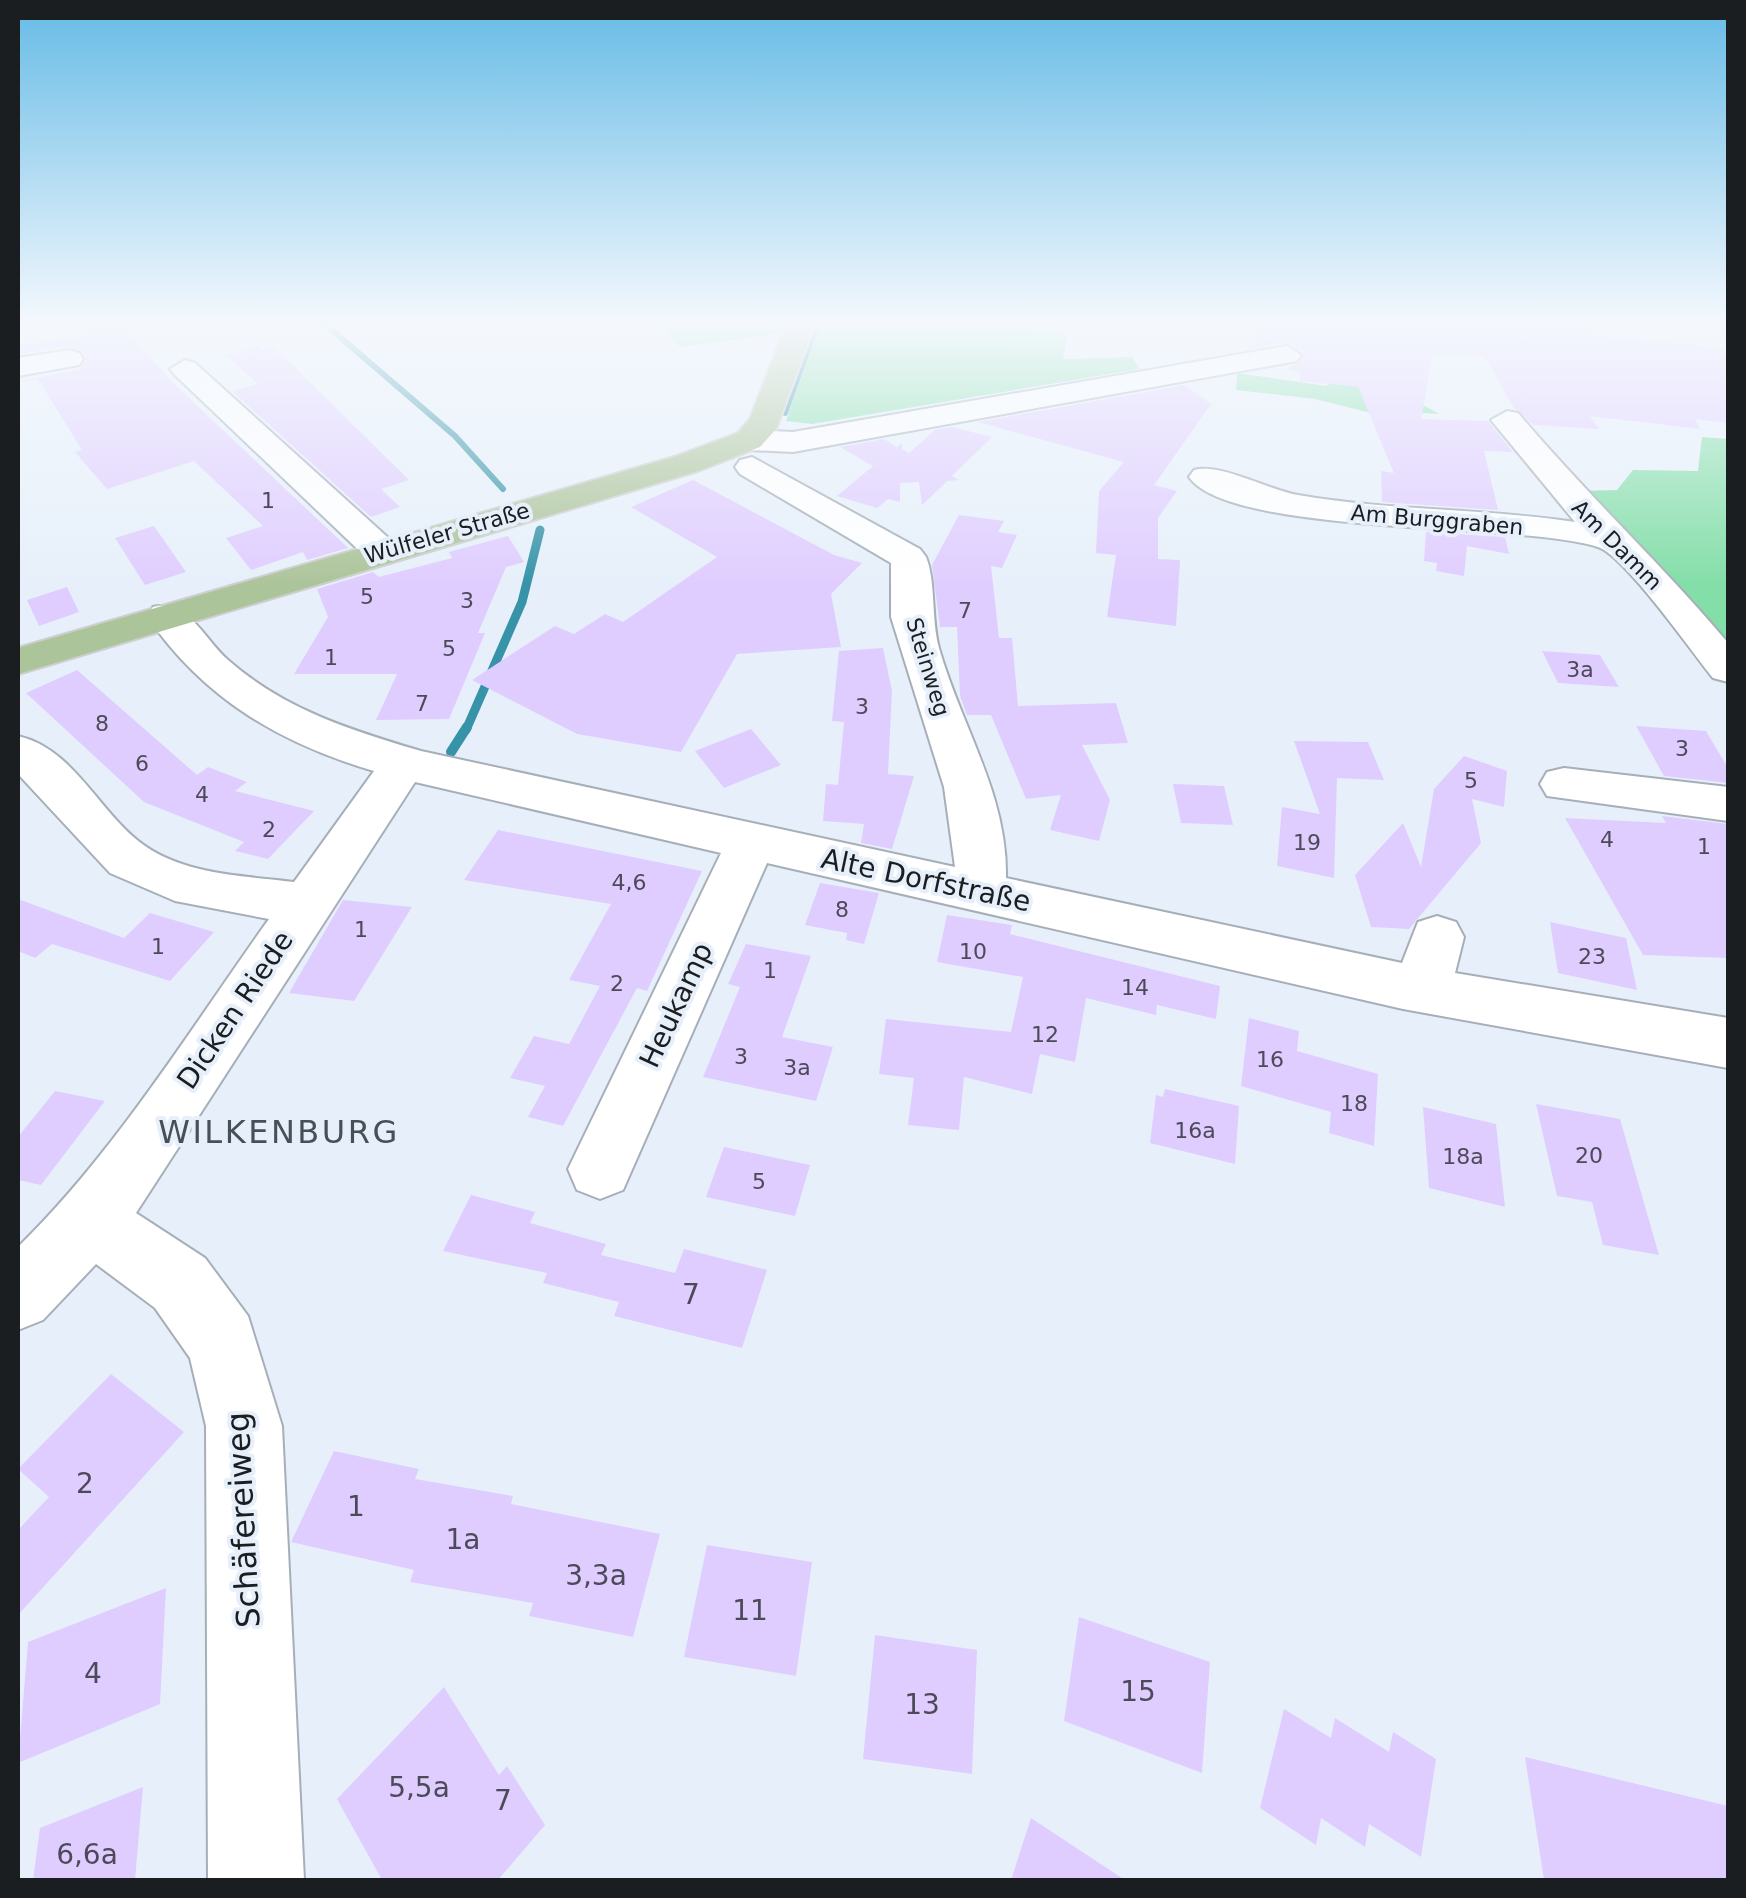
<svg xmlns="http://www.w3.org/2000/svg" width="1746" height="1898" font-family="'DejaVu Sans',sans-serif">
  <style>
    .green { fill: #83dea8 }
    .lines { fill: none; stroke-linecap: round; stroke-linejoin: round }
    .stream-far2 { stroke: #3693a8; stroke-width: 6 }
    .stream-far1 { stroke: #3693a8; stroke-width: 9 }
    .stream { stroke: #3693a8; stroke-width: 10 }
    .building { fill: #e0cdff }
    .minor-casing { stroke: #a6afb8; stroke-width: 4 }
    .major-casing { stroke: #cdcece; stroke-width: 4 }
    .minor { fill: #fff; fill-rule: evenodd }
    .major { fill: #acc49a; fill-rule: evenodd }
    .labels { text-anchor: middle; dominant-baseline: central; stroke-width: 8; stroke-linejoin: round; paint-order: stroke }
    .number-label { font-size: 22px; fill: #4c4a58 }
    .far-street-label { font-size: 22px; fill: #1b1e21; stroke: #e7f0fa }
    .street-label { font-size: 28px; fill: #1b1e21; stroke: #e7f0fa }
    .near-number-label { font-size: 28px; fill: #4c4a58 }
    .quarter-label { font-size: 32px; letter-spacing: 2.5px; fill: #474f57; stroke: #e7f0fa }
    .near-street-label { font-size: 32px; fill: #1b1e21; stroke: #e7f0fa }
  </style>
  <rect width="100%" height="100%" fill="#e7f0fa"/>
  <path class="green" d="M655,321H785L779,334L680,347Z
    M821,321H944L1067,334L1063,359L1132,357L1140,369L812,424L786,421Z
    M1237,373L1327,386L1330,377L1384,383L1439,414L1390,411L1379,415L1315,399L1236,390Z
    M1702,437L1728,439V655L1655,571L1576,491L1617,490L1633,470L1698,471Z"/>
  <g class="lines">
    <path class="stream-far2" d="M286,321L325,324L455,436L503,489
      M785,413L818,321"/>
    <path class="stream-far1" d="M466,730L522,602L540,530"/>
    <path class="stream" d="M451,752L467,727"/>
  </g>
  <path class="building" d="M1258,321H1581L1591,334L1722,348L1728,359V423L1695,419L1700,429L1590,416L1599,429L1533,425L1514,408L1484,356L1433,354L1421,419L1488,421L1513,452L1484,451L1498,510L1382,502L1381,471L1394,473L1358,387L1300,381V372L1289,371V366L1300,363L1303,352L1286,342L1254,348Z
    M124,328L173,383L348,548L307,560L303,552L251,570L226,538L263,526L194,461L107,489L75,452L82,450L38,379L18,382L80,369L86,357L68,346L18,354V346Z
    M258,346L263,350L274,347L409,480L381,489L400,507L371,517L232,391L258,384L226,355Z
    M1185,385L1211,404L1154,485L1177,491L1158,518V559L1180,560L1176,626L1107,617L1116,555L1096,553L1099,491L1124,462L978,422Z
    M952,427L992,437L952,476L959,480L947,481L922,505L919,482L900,483V502L888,499L877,508L837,496L873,466L840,447L884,439L897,447L902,443V449L909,453L935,430Z
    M693,480L834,555L862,563L831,594L841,647L737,654L681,752L577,734L472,680L555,626L574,634L605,614L623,622L717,557L631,507Z
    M959,515L1004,521L998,532L1017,535L1002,568L991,566L999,638H1012L1018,706L1116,703L1128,743L1082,745L1110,800L1099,841L1050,830L1061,795L1026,799L991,715H967L960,696L957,627H940L932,565Z
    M154,526L186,572L145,585L115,538Z
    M1426,532L1505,537L1509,554L1467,546L1464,576L1436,571L1437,563L1424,561Z
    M508,536L524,562L506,567L478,633H485L449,719L376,720L397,674H294L328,617L317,589L373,572L379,577L452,558L449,552Z
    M67,587L79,612L39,626L27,600Z
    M883,648L892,691L888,774L914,776L892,849L861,843L864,824L823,821L826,784L838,785L844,722L832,721L839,651Z
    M1542,651L1600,655L1619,687L1558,683Z
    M77,670L197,775L208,767L247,782L235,791L314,811L268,859L235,851L244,842L144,802L26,693Z
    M1636,726L1706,731L1728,768V783L1664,776Z
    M751,729L781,765L724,788L695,751Z
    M1294,741L1368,742L1384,780L1337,778L1334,878L1277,866L1282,807L1320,814Z
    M1464,756L1507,771L1504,807L1472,799L1481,843L1409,929L1371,927L1355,875L1403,823L1421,867L1434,789Z
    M1173,784L1224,786L1233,825L1181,823Z
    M1662,816L1728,824V958L1643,955L1565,818L1666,823Z
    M498,830L702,871L647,991L637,988L563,1126L528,1117L545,1086L510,1078L534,1036L569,1044L600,986L569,980L611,904L464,880Z
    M820,883L879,893L864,944L846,940L847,933L805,925Z
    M18,899L124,938L150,913L214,932L170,981L52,944L35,958L18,951Z
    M343,900L412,907L354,1001L289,993Z
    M947,915L1012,925L1010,934L1220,986L1216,1019L1157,1005L1156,1015L1086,998L1075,1062L1040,1054L1032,1094L964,1077L959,1130L908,1125L914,1078L879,1074L886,1019L1011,1032L1023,977L937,962Z
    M1550,922L1626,938L1637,990L1558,973Z
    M746,944L811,956L782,1037L833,1047L816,1101L703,1077L740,987L728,984Z
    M1249,1018L1299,1031L1297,1051L1378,1074L1374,1146L1329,1133L1331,1112L1241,1086Z
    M1165,1089L1239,1106L1235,1164L1150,1143L1156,1095L1163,1097Z
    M55,1091L105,1101L41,1185L18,1180V1137Z
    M1536,1104L1620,1119L1659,1255L1603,1245L1592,1202L1557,1196Z
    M1423,1107L1496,1124L1505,1207L1429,1188Z
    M724,1147L810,1165L795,1216L706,1197Z
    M471,1195L535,1212L530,1223L606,1244L601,1255L675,1273L684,1249L767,1270L742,1348L614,1316L619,1302L543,1283L547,1273L443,1251Z
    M111,1374L184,1432L18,1615V1530L49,1497L18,1469Z
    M334,1451L419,1469L415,1479L513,1496L511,1504L660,1534L633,1637L529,1616L533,1603L410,1582L414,1570L291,1542Z
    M707,1545L812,1562L796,1676L684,1657Z
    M166,1588L160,1704L18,1763L28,1642Z
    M1079,1617L1210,1662L1202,1773L1064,1721Z
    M875,1635L977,1650L972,1774L863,1759Z
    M444,1687L499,1775L507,1766L545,1825L498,1880H382L337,1799Z
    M1284,1709L1331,1738L1335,1718L1389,1752L1393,1732L1436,1759L1421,1857L1369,1824L1365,1847L1321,1818L1316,1845L1260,1808Z
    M1525,1757L1728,1806V1880H1544Z
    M143,1787L135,1880H33L40,1828Z
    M1031,1818L1125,1880H1011Z"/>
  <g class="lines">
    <defs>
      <path id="minor" d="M1287,346L1301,355L1297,361L793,452L749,450L733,440L749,430L793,432Z
        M69,350L79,353L83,359L79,365L18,376V358Z
        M185,360L195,363L395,544L401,552L395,560H369L175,375L170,369Z
        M1507,411L1518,413C1585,493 1661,563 1728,643V682L1713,678C1692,652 1624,555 1598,547C1519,522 1230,536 1189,477L1194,470C1221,463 1268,490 1298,495C1389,511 1483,508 1575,522L1491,420Z
        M752,457L920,549L926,557C936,581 931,619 939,648C961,726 1008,795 1006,878L1402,963L1418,922L1437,916L1456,922L1464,937L1455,973L1728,1018V1068L1403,1009L767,863L623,1190L600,1199L577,1190L568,1169L721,853L415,782L136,1213L205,1258L248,1316L282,1426L304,1880H208L206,1426L190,1358L155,1308L96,1264L43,1320L18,1330V1247C116,1151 189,1031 269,919L175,901L110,873L18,774V736C75,749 99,814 145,846C187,875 245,876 294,882L374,771C279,743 203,698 147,616L153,607C188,599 204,639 228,660C285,710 351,730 421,751L955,867L944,787L891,617V563L740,474L735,467L740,460Z
        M1564,768L1728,787V821L1547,796L1540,784L1547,772Z"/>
      <path id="major" d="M788,321H816L776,429L760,447L698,471L18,674V648L674,457L738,433L750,419Z"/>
    </defs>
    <use href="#minor" class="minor-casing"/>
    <use href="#major" class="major-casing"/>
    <use href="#minor" class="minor"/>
    <use href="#major" class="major"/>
  </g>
  <linearGradient id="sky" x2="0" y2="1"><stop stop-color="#65bbe6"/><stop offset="0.55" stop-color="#f4f8fd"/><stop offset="1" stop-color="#f4f8fd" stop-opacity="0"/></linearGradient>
  <rect width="1746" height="586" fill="url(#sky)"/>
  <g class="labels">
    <g class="number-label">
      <text x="268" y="500">1</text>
      <text x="367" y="596">5</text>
      <text x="467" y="600">3</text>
      <text x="965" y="610">7</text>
      <text x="449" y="648">5</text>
      <text x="331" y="657">1</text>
      <text x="1580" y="669">3a</text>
      <text x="422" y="703">7</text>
      <text x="862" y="706">3</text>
      <text x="102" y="723">8</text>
      <text x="1682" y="748">3</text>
      <text x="142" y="763">6</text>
      <text x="1471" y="780">5</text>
      <text x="202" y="794">4</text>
      <text x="269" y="829">2</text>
      <text x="1607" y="839">4</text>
      <text x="1307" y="842">19</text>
      <text x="1704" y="846">1</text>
      <text x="629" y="882">4,6</text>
      <text x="842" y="909">8</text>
      <text x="361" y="929">1</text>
      <text x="158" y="946">1</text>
      <text x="973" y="951">10</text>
      <text x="1592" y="956">23</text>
      <text x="770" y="970">1</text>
      <text x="617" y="983">2</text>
      <text x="1135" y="987">14</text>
      <text x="1045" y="1034">12</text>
      <text x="741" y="1056">3</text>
      <text x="1270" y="1059">16</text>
      <text x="797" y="1067">3a</text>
      <text x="1354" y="1103">18</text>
      <text x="1195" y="1130">16a</text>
      <text x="1589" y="1155">20</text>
      <text x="1463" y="1156">18a</text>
      <text x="759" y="1181">5</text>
    </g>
    <g class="far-street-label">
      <text transform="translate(1437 520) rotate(5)">Am Burggraben</text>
      <text transform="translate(447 533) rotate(-16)">Wülfeler Straße</text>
      <text transform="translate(1617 545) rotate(45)">Am Damm</text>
      <text transform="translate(928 667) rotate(73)">Steinweg</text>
    </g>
    <g class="street-label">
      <text transform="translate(926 880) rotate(12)">Alte Dorfstraße</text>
      <text transform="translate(676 1005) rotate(-65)">Heukamp</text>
      <text transform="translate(235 1010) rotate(-56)">Dicken Riede</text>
    </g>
    <g class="near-number-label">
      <text x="691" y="1294">7</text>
      <text x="85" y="1483">2</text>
      <text x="356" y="1506">1</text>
      <text x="463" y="1539">1a</text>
      <text x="596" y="1575">3,3a</text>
      <text x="750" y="1610">11</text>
      <text x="93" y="1673">4</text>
      <text x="1138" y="1691">15</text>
      <text x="922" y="1704">13</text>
      <text x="419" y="1787">5,5a</text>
      <text x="503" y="1800">7</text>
      <text x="87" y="1854">6,6a</text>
    </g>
    <g class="quarter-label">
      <text x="279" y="1132">WILKENBURG</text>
    </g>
    <g class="near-street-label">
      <text transform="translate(243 1520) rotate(-93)">Schäfereiweg</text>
    </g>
  </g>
  <rect width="1746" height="1898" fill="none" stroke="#1b1e21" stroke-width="40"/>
</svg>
